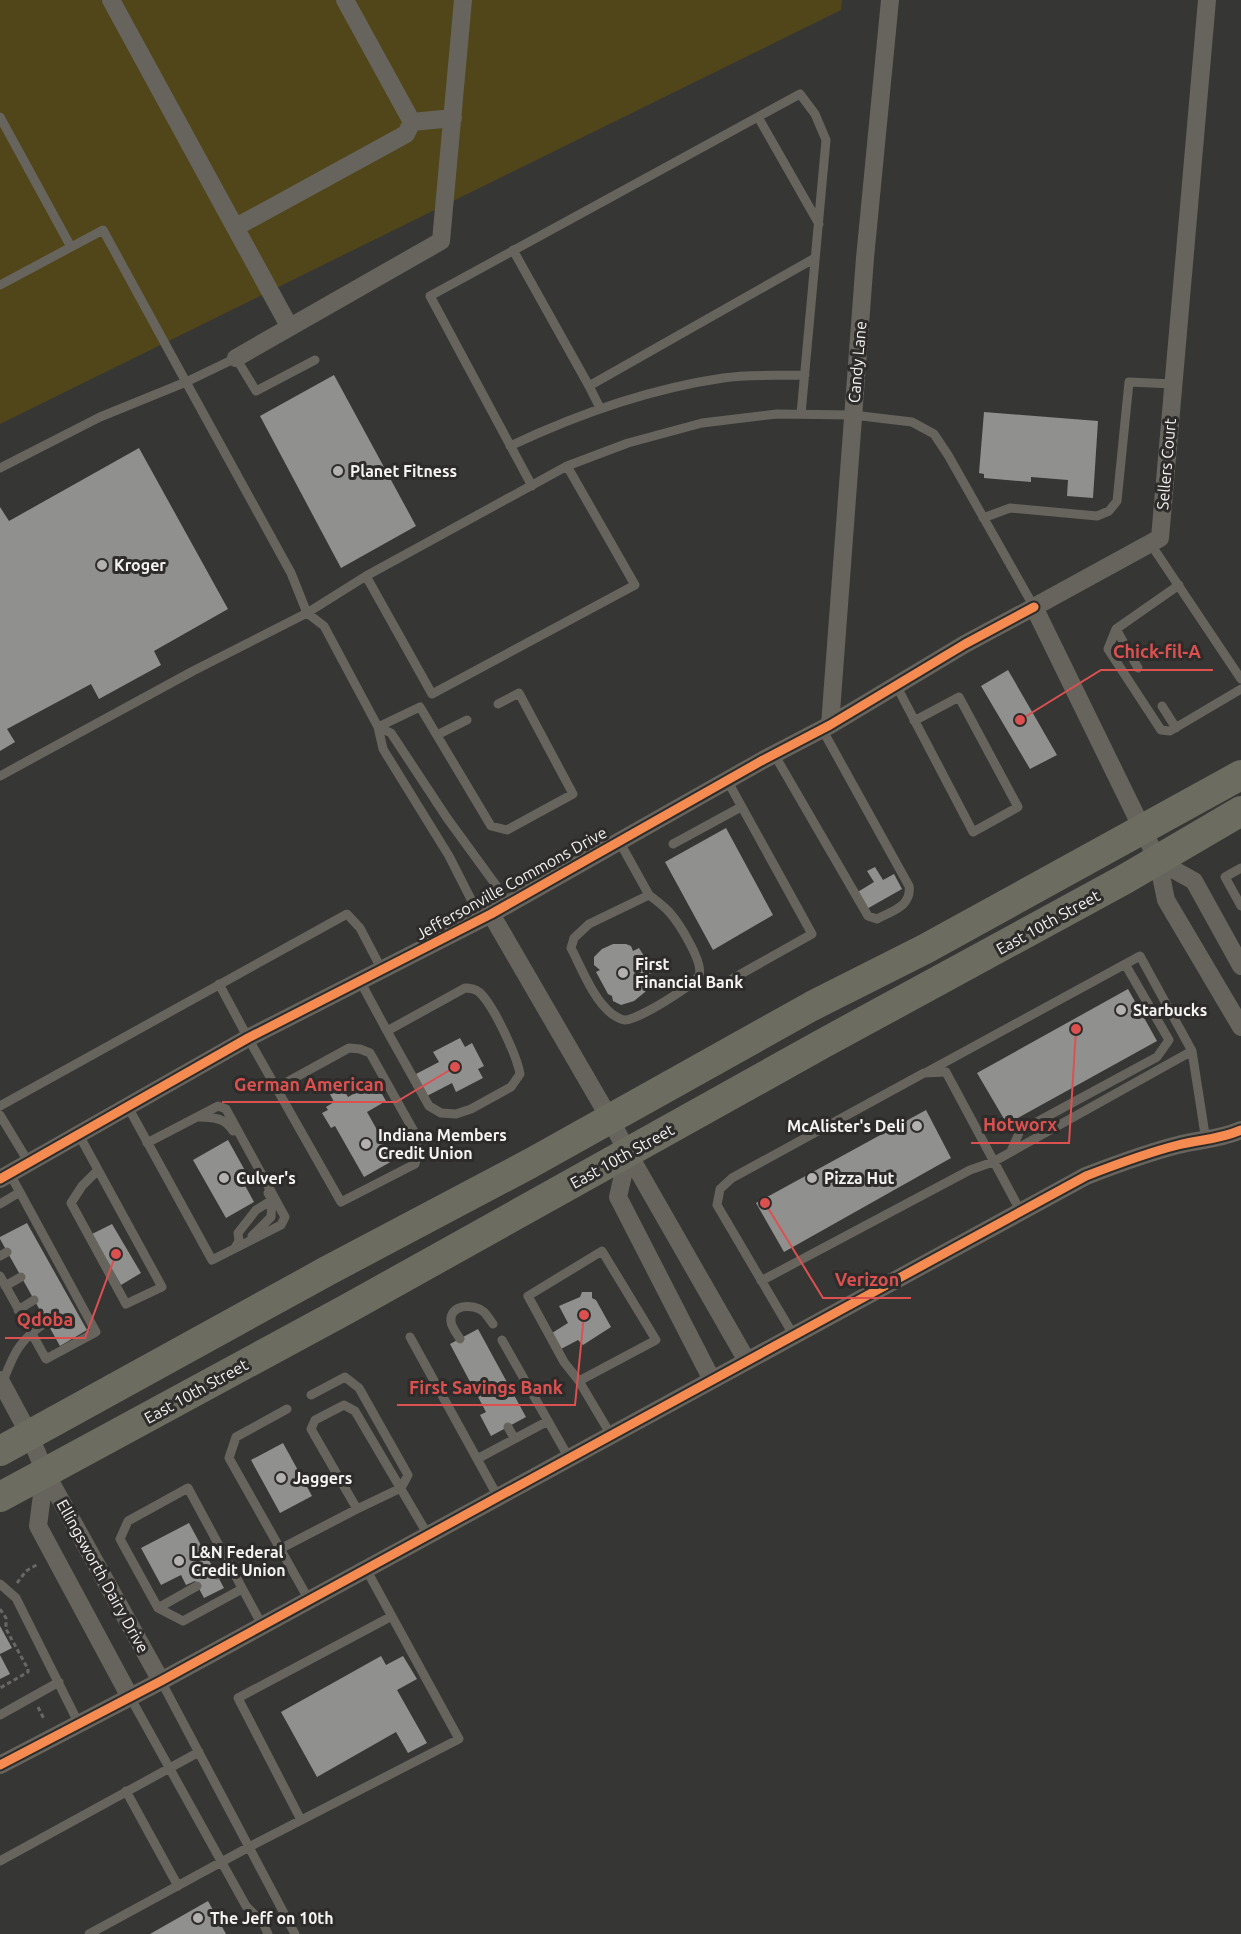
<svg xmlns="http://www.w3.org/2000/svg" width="1241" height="1934" font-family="Ubuntu,sans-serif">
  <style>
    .green { fill: #504619 }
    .building { fill: #90908f }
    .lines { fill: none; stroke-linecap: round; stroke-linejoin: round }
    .path { stroke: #696864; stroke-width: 3; stroke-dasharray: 4.5 3; stroke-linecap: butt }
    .lane { stroke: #66645c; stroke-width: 9 }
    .street { stroke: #66645c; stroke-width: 18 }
    .primary { stroke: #6d6c60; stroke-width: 30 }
    .cycleway-casing { stroke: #2d2c2a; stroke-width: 13 }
    .cycleway { stroke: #f68b52; stroke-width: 9 }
    .poi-dot { fill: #b2b1b0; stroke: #2d2c2a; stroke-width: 2 }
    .labels { text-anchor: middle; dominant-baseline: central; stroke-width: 6; stroke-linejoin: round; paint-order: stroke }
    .street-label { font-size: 16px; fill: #f4f3f2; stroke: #2d2c2a }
    .poi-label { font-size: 16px; font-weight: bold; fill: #f4f3f2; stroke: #2d2c2a; text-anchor: start }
    .leader { fill: none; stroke: #dc5150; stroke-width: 2 }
    .callout-dot { fill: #dc5150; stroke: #2d2c2a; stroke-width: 2 }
    .callout-label { font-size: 18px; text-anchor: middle; font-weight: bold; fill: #dc5150; stroke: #2d2c2a; stroke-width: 6; stroke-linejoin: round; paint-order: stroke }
  </style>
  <rect width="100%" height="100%" fill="#363635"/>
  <path class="green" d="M0,0H842L841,10L0,424Z"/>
  <path class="building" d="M334,375L416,526L341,568L260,416Z
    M984,412L1098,421L1093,498L1067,496L1068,480L1031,477V482L984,478V474L979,473Z
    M139,448L228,609L154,651L161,665L99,699L91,684L7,729L15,742L0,751V507L9,521Z
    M1008,670L1057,755L1030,769L981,686Z
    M726,828L773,915L713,950L665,862Z
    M875,867L883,880L894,874L902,889L865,910L856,893L874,882L867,871Z
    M613,944H626L631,946L633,951L639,948L654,972L647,975L652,981L645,992L634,1001L621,1005L613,1001L612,996L608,994L596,972L600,970L594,965V957L602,949Z
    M1128,989L1157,1041L1007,1124L977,1073Z
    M460,1038L465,1047L472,1043L484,1066L478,1069L483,1078L456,1092L452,1083L427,1096L416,1074L439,1062L433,1052Z
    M375,1082L386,1101L367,1112L394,1160L364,1177L335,1126L331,1128L322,1113L328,1110L326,1107L334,1102L330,1094L342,1087L348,1097Z
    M926,1110L951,1158L784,1252L756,1203Z
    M228,1140L248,1176L242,1180L254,1202L226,1218L193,1160Z
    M27,1223L87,1330L60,1346L0,1239V1237Z
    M112,1224L141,1273L121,1285L92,1234Z
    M582,1292H592V1298L596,1300L611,1327L583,1345L578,1340L561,1349L552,1333L568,1323L559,1306L580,1297Z
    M478,1329L526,1417L491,1436L480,1415L486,1412L450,1344Z
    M283,1443L312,1496L280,1513L251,1460Z
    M189,1523L224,1588L204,1598L195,1581L186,1585L181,1575L161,1585L141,1548Z
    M0,1626L12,1648L0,1654Z
    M0,1655L10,1674L0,1679Z
    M381,1656L386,1665L403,1656L417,1679L397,1690L427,1743L408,1753L396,1732L317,1777L281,1712Z
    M208,1901L226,1934H150Z"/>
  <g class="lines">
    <path class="path" d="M17,1583L26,1571L38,1564
      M0,1609L6,1618V1629L28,1669V1672L0,1688
      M38,1707L44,1719"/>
    <path class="lane" d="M0,117L71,247
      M758,117L819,224
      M513,250L589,386L815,258
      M0,285L103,230L186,382L236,358L256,391L315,360
      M589,386L600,408
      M510,446C578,414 648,389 723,378C749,374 778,376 805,375
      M567,466L628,443L702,423L777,414L853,415L912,422L934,434L948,455L1034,607
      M0,468L100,417L186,382L291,573L307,613L366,576L567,466L635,585L432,694L366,576
      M532,486L430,296L800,94L815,114L826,140L801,414
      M983,518L1010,508L1097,516L1109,511L1117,501L1129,382L1173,384
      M1150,543L1241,679
      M1179,585L1116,629L1108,649L1161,730L1170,731L1241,689
      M1116,629L1138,668
      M896,685L973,832L1018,807L959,697L914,721
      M1162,706L1176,728
      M378,727L420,707L491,826L507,830L573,794L519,693L498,704
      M378,727L391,733L447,818L509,903
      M437,735L467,720
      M774,754L868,916L877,919C892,911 912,906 909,886L822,729
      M0,776L193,671L307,613L324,626L378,727L383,749L449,856L481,919
      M727,780L812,934L732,979
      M619,841L649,895L589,924L574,938L571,948C582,969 593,999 612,1014C615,1016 621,1020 625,1020C637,1020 694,986 699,975C704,963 679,923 670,913C664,906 657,901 649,895
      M673,844L741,807
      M1241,868L1225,877L1241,906
      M360,981L387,1031L465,988C470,988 475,989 479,992C493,1004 517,1056 520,1074L511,1087L471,1109L456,1114L441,1113L429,1106L387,1031
      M219,984L248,1038L341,1202L415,1164L418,1150L416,1135L370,1053L360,1049L349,1048L276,1088
      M927,1072L1140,956L1192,1051L1206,1141
      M0,1106L347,914L360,928L382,970
      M128,1107L212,1260L281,1225L285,1217L226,1109L218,1106L147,1143
      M0,1115L29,1163
      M199,1117C214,1118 225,1117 233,1131
      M79,1135L162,1287L126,1304L71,1203L82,1186L98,1170
      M1011,1151L1020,1131L1157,1057L1169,1040L1125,964
      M0,1204L20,1192
      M252,1236L271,1217L272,1200
      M235,1248L239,1241L238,1233L256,1210L272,1200L268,1193
      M0,1256L7,1252
      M0,1276L46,1359L96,1332L10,1174
      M761,1281L970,1170L993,1162L1192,1051
      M5,1286L21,1277
      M18,1310L34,1300
      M794,1336L717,1205L720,1189L732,1178L924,1073L946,1072L1021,1212
      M410,1337L498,1497
      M460,1339C457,1334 452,1328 451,1322C449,1304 473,1303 484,1312C487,1315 490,1320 493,1324
      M502,1340L569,1458
      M579,1381L564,1362L528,1296L602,1251L656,1340L579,1381L611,1435
      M2,1384C13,1355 19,1339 47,1322
      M311,1395L345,1377L359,1388L408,1475L401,1488L357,1509L311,1429L315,1420L344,1405L355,1411L428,1535
      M287,1409L236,1437L229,1458L309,1600
      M508,1427L514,1438
      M477,1459L548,1421
      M280,1549L357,1509
      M217,1575L231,1567
      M0,1584L16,1598L79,1724
      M242,1589L183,1621L158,1608L120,1539L128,1521L188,1488L262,1625
      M158,1608L197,1586
      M161,1681L295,1934
      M130,1697L246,1906L263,1923L268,1934
      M0,1715L59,1682
      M126,1791L178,1886
      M301,1820L238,1698L392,1616
      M0,1861L199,1752
      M89,1934L249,1847L459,1739L366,1569"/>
    <path class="street" d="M111,0L289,326
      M345,0L412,122L453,118
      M1207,0L1160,538L1034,607L1158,861L1166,900L1241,1027
      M236,227L406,134L412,122
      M236,358L441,241L463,0
      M830,725L865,258L890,0
      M1158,861L1194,881L1241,966
      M491,914L610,1119L628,1153L747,1361
      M628,1153L618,1197L712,1380
      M0,1179L248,1038L491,914L763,760L830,725L965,644L1034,607
      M0,1380L29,1434L45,1472L161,1681
      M45,1472L38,1526L130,1697
      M0,1765L161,1681L1086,1176C1117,1164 1146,1153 1178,1145C1201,1139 1218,1140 1241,1130"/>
    <path class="primary" d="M0,1451L327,1271L531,1163L812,1006L925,949L1241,775
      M0,1497L347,1309L822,1044L1125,879L1241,811"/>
    <defs>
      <path id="cycleway" d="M0,1179L248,1038L491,914L763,760L830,725L965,644L1034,607
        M0,1765L161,1681L1086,1176C1117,1164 1146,1153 1178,1145C1201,1139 1218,1140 1241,1130"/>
    </defs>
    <use href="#cycleway" class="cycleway-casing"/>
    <use href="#cycleway" class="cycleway"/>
  </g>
  <g class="poi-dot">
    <circle cx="338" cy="471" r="6"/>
    <circle cx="102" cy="565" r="6"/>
    <circle cx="623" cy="973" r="6"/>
    <circle cx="1121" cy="1010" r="6"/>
    <circle cx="917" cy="1126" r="6"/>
    <circle cx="366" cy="1144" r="6"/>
    <circle cx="224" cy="1178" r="6"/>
    <circle cx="812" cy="1178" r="6"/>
    <circle cx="281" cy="1478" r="6"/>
    <circle cx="179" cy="1561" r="6"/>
    <circle cx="198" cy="1918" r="6"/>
  </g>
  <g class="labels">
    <g class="street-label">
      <text transform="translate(857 362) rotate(-85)">Candy Lane</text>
      <text transform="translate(1166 464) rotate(-85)">Sellers Court</text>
      <text transform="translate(511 883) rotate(-29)">Jeffersonville Commons Drive</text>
      <text transform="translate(1048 922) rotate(-29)">East 10th Street</text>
      <text transform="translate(622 1156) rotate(-29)">East 10th Street</text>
      <text transform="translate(196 1391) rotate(-29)">East 10th Street</text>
      <text transform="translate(103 1576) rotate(61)">Ellingsworth Dairy Drive</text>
    </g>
    <g class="poi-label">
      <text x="350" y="471">Planet Fitness</text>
      <text x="114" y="565">Kroger</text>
      <text x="635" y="964">First<tspan x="635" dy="18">Financial Bank</tspan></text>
      <text x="1133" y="1010">Starbucks</text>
      <text x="905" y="1126" text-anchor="end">McAlister's Deli</text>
      <text x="378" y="1135">Indiana Members<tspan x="378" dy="18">Credit Union</tspan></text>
      <text x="236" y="1178">Culver's</text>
      <text x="824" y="1178">Pizza Hut</text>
      <text x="293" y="1478">Jaggers</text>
      <text x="191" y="1552">L&amp;N Federal<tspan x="191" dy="18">Credit Union</tspan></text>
      <text x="210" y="1918">The Jeff on 10th</text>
    </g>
  </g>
  <path class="leader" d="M1020 720L1101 670H1213M455 1067L396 1102H222M1076 1029L1069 1143H971M765 1203L823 1298H911M116 1254L85 1338H5M584 1315L575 1405H397"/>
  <g class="callout-dot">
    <circle cx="1020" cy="720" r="6"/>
    <circle cx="455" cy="1067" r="6"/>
    <circle cx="1076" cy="1029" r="6"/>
    <circle cx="765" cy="1203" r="6"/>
    <circle cx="116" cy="1254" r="6"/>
    <circle cx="584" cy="1315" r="6"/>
  </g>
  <g class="callout-label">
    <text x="1157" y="658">Chick-fil-A</text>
    <text x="309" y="1091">German American</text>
    <text x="1020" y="1131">Hotworx</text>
    <text x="867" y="1286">Verizon</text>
    <text x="45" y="1326">Qdoba</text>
    <text x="486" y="1394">First Savings Bank</text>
  </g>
</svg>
